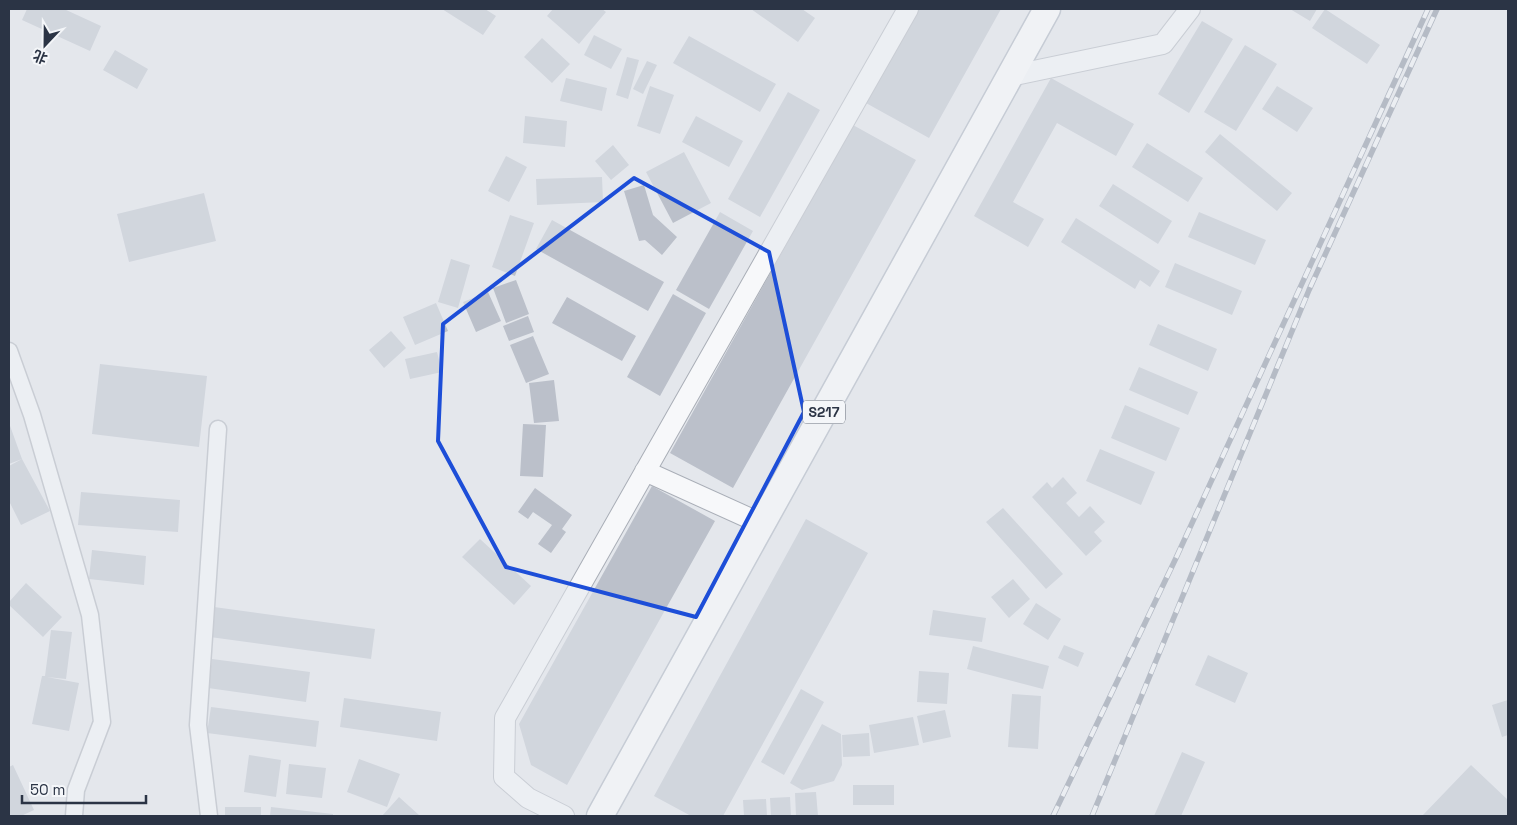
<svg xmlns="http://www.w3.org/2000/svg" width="1517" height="825" font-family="'Space Grotesk','Noto Sans SC',sans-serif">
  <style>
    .building { fill: #bbc0ca }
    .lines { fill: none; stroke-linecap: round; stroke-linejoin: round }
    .minor-casing { stroke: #a9aeb7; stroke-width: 19 }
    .tertiary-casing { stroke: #a9aeb7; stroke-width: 22 }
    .primary-casing { stroke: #a3abb8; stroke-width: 29 }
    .minor { stroke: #f7f8fa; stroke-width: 16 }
    .tertiary { stroke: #f7f8fa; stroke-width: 20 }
    .primary { stroke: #fff; stroke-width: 26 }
    .rail-casing { stroke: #7d8696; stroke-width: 5.5 }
    .rail { stroke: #f4f6f9; stroke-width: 4; stroke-dasharray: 11; stroke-linecap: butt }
    .marked { fill: none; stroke: #1d4ed8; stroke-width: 4; stroke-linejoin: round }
    .labels { text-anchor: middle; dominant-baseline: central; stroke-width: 4; stroke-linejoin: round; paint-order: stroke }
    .shield { fill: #f4f6f9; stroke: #676e7b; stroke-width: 1 }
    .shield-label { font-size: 14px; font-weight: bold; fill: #2b3445 }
  </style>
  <rect width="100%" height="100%" fill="#e4e7ec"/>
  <path class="building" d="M27,9H64L101,26L90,51L22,20Z
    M442,9H485L496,16L483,35Z
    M553,9H602L606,12L579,44L547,16Z
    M751,9H802L815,18L798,42Z
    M918,9H1001L929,138L866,103Z
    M1290,9H1317L1310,21Z
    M1325,9L1380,45L1367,64L1312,28Z
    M1202,21L1233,39L1189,113L1158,94Z
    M594,35L622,49L611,69L584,55Z
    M689,36L776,84L760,112L673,63Z
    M542,38L570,64L552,83L524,57Z
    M1245,45L1277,64L1236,131L1204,112Z
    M115,50L148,69L137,89L103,70Z
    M627,57L639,60L628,99L616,95Z
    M647,61L657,65L643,94L633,89Z
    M566,78L607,88L602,111L560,101Z
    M1051,78L1134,124L1116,156L1057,123L1013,202L1044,219L1028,247L974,216Z
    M650,86L674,95L660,134L637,126Z
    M1277,86L1313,108L1297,132L1262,109Z
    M788,92L820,110L760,217L728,199Z
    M525,116L567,121L565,147L523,143Z
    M696,116L743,141L729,167L682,142Z
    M853,125L916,160L733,488L670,453Z
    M1220,134L1292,193L1277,211L1205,152Z
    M1147,143L1203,178L1188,202L1132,167Z
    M613,145L629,165L611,180L595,161Z
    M684,152L711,203L673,223L646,172Z
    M506,156L527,167L509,202L488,191Z
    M602,177L603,202L537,205L536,179Z
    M1113,184L1172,221L1158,244L1099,206Z
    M644,185L653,215L677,237L662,255L645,240L639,241L624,191Z
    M204,193L216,241L129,262L117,214Z
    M720,212L753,231L709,309L676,290Z
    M1199,212L1266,240L1255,265L1188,237Z
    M510,215L534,223L515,276L492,267Z
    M1076,218L1160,271L1150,287L1140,280L1135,289L1061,242Z
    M552,220L664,282L648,311L536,249Z
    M451,259L470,265L458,308L438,302Z
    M1175,263L1242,291L1232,315L1165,287Z
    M516,280L529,314L506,323L493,288Z
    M488,292L501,321L476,332L463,302Z
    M673,294L706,313L660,396L627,377Z
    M567,297L636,336L622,361L552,323Z
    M436,303L448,331L415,345L403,317Z
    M528,316L534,332L509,341L503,326Z
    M1158,324L1217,349L1208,371L1149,345Z
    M391,331L406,348L384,368L369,350Z
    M533,336L549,374L526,383L510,345Z
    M437,352L442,372L410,379L405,359Z
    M100,364L207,376L199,447L92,434Z
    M1139,367L1198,392L1188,415L1129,390Z
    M554,380L559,421L534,423L529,383Z
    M1125,405L1180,428L1166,461L1111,438Z
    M9,423L22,459L50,511L21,525L9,501V466L22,459L9,464Z
    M523,424L546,425L543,477L520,476Z
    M1100,449L1155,472L1141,505L1086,481Z
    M1063,477L1077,493L1066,503L1079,517L1090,506L1105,522L1094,532L1102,541L1086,556L1032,497L1047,482L1052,488Z
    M652,486L715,521L567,785L531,765L519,724Z
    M535,488L572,515L562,529L566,532L551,553L538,544L552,525L533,512L528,519L518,512Z
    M81,492L180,500L178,532L78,525Z
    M1003,508L1063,574L1046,589L986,522Z
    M806,519L868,553L723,816H691L654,796Z
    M480,539L531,586L514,605L462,557Z
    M92,550L146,556L144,585L89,579Z
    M1013,579L1030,599L1009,618L991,597Z
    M26,583L62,617L43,637L9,605V602Z
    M1036,603L1061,619L1048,640L1023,624Z
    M214,607L375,629L371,659L210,637Z
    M933,610L986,618L982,642L929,635Z
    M51,630L72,632L66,679L47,677L79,683L69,731L32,724L42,676H45Z
    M1064,645L1084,653L1078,667L1058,658Z
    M973,646L1049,666L1043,689L967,669Z
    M1208,655L1248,673L1235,703L1195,685Z
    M212,659L310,672L306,702L208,688Z
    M919,671L949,673L947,704L917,702Z
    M801,689L824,702L784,775L761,762Z
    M1012,694L1041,696L1038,749L1008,747Z
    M344,698L441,712L437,741L340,727Z
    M1508,700V735L1502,737L1492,705Z
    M211,707L319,721L316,747L207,733Z
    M945,710L951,737L923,743L917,716Z
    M913,717L919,745L874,753L869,725Z
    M822,724L841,734L842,765L834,781L802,790L790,783Z
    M869,733L870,756L843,757L842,735Z
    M1182,752L1205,762L1181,816H1154Z
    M249,755L281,760L276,797L244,792Z
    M359,759L400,774L387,807L347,792Z
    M289,764L326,768L322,798L286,794Z
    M13,765L34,810L21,816H9V767Z
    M1471,765L1508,800V816H1422Z
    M853,785H894V805H853Z
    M816,792L818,816H796L795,793Z
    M399,797L419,815L418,816H382Z
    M790,797L791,816H771L770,798Z
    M766,799L767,816H744L743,800Z
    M225,807H261V816H225Z
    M271,807L333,814V816H270Z"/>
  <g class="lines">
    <defs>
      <path id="minor" d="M9,351L32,415L90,615L102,722L76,790L74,816
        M209,816L198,725L218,429"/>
      <path id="tertiary" d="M1010,76L1163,44L1190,9
        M645,471L762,524
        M564,816L528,798L504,777L505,718L908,9"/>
      <path id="primary" d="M600,816L1047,9"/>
    </defs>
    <use href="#minor" class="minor-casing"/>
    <use href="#tertiary" class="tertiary-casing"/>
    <use href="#primary" class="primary-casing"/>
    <use href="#minor" class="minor"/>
    <use href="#tertiary" class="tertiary"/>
    <use href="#primary" class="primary"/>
    <defs>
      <path id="rail" d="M1053,816L1176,558L1428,9
        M1092,816L1309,290L1437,9"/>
    </defs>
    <use href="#rail" class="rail-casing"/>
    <use href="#rail" class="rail"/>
  </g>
  <path d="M0 0H1517V825H0ZM634,178L769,252L804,412L696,617L506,567L438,441L443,324Z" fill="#e4e7ec" fill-opacity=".55" fill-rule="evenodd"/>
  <path class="marked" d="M634,178L769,252L804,412L696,617L506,567L438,441L443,324Z"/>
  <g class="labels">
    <rect class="shield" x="803" y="400.5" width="42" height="23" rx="4"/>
    <g class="shield-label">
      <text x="824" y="412">S217</text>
    </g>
  </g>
  <rect width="1517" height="825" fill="none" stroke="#2b3445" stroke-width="20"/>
  <g transform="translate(45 45) rotate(202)" stroke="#f4f6f9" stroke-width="4" paint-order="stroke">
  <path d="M0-4L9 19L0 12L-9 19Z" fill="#2b3445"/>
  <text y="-8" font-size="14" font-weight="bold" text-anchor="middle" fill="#2b3445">北</text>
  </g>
  <path d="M22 795v8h124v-8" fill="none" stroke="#2b3445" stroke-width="2.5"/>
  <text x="30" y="795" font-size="15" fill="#2b3445" stroke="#f4f6f9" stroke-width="4" paint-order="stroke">50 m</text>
</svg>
